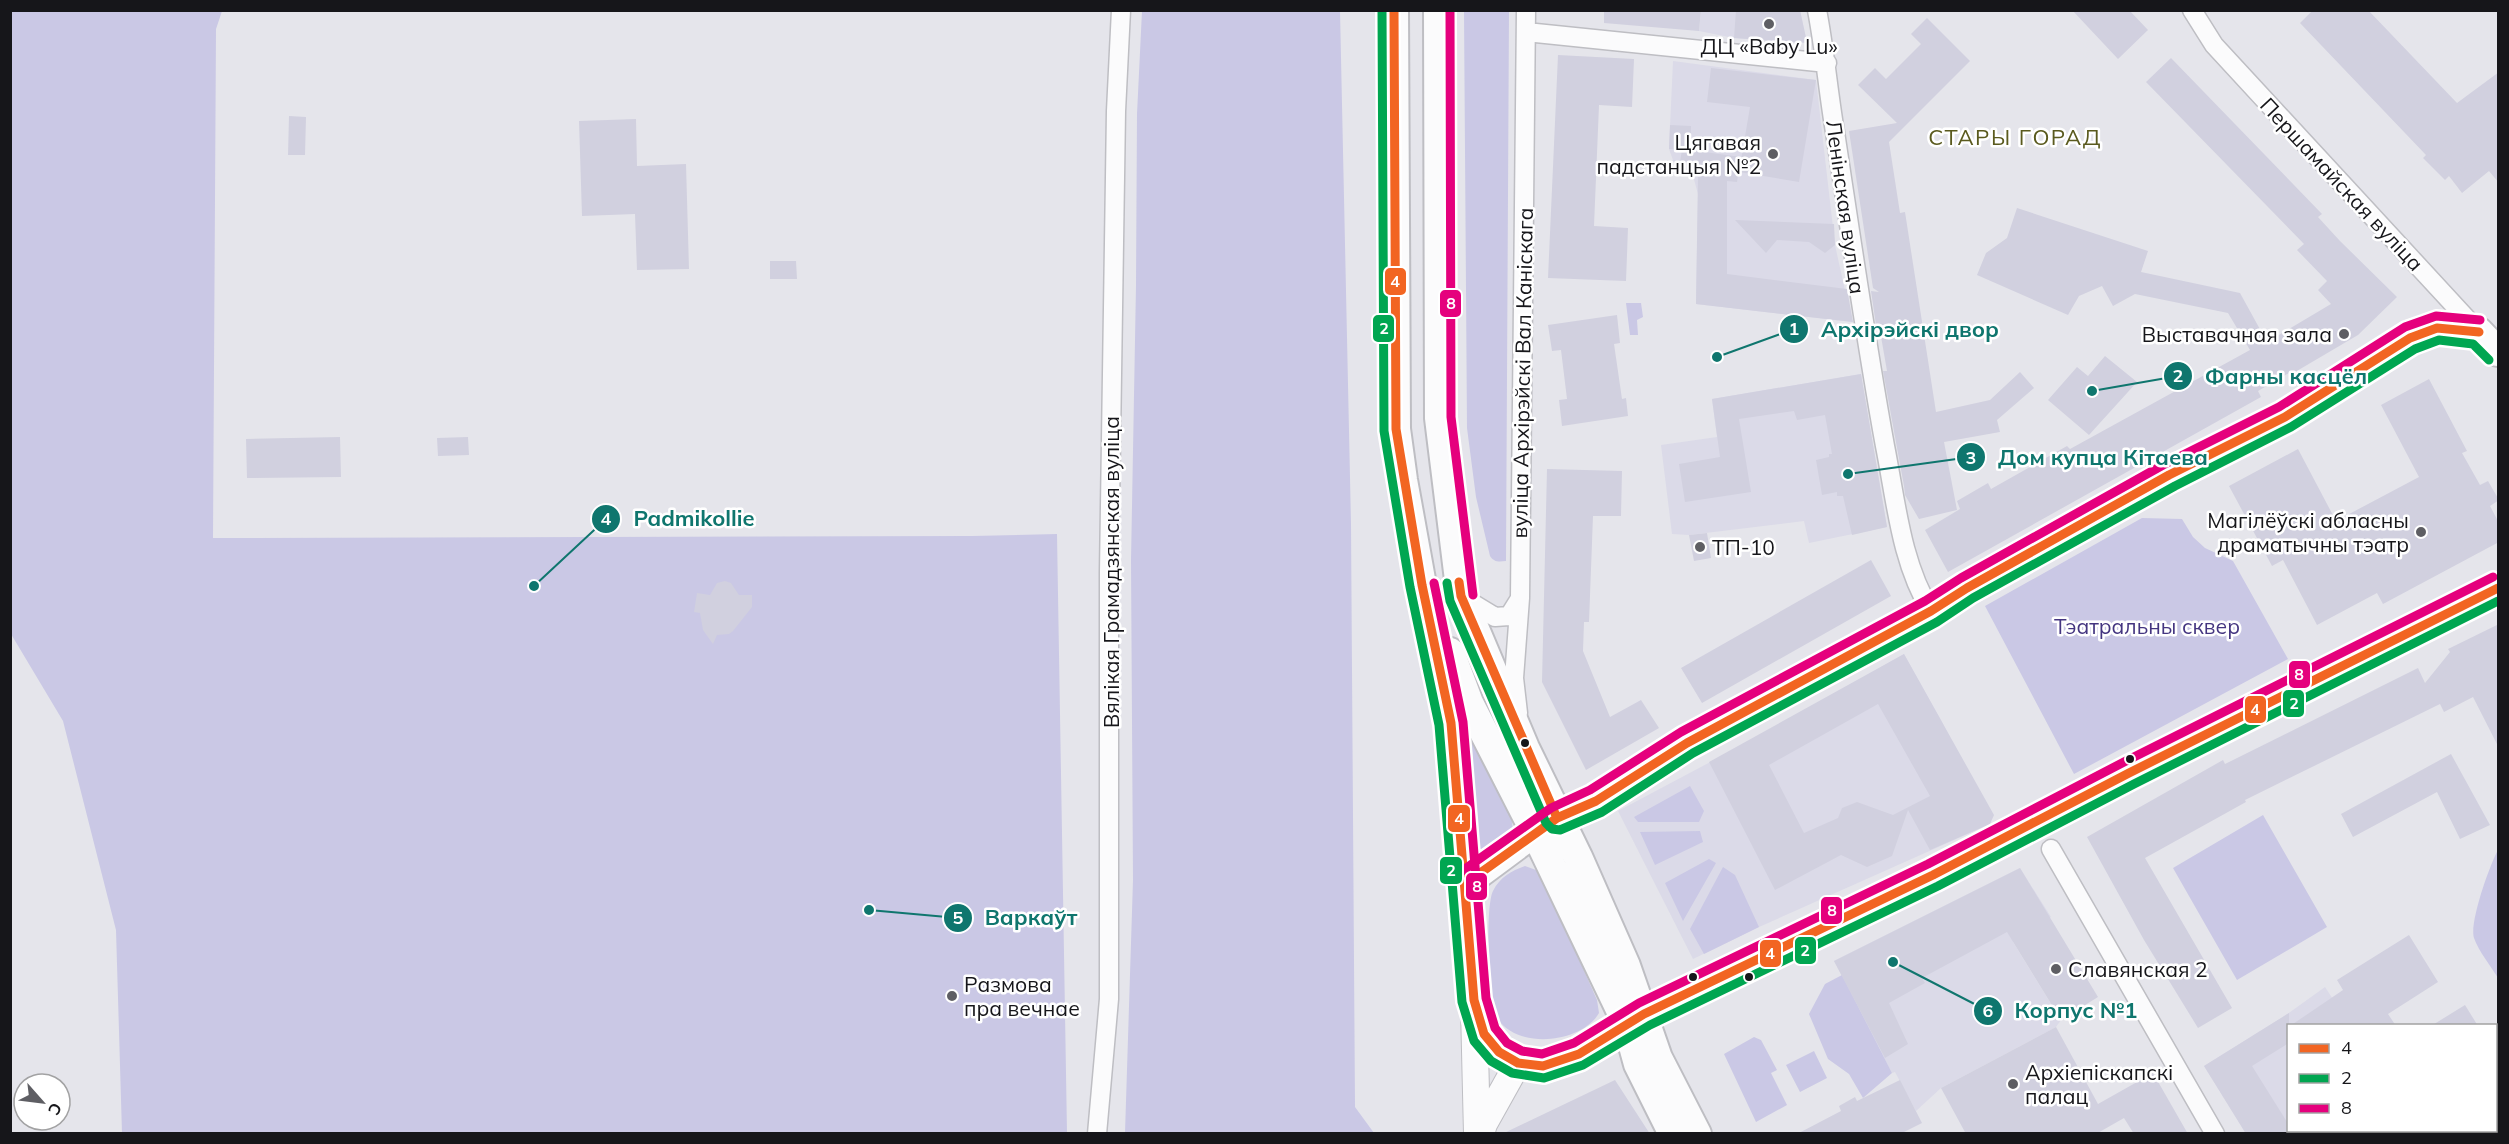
<svg xmlns="http://www.w3.org/2000/svg" width="2509" height="1144" font-family="Mulish,sans-serif">
  <style>
    .built { fill: #dbdae8 }
    .green { fill: #cac8e5 }
    .building { fill: #d1d0df; fill-rule: evenodd }
    .lines { fill: none; stroke-linecap: round; stroke-linejoin: round }
    .street-casing { stroke: #bebec3; stroke-width: 21 }
    .secondary-casing { stroke: #bebec3; stroke-width: 28 }
    .primary-casing { stroke: #bebec3; stroke-width: 32 }
    .street { stroke: #fbfbfc; stroke-width: 18 }
    .secondary { stroke: #fbfbfc; stroke-width: 26 }
    .primary { stroke: #fbfbfc; stroke-width: 28 }
    .bus-1-casing { stroke: #fff; stroke-width: 14 }
    .bus-2-casing { stroke: #fff; stroke-width: 14 }
    .bus-3-casing { stroke: #fff; stroke-width: 14 }
    .bus-1 { stroke: #f26522; stroke-width: 9 }
    .bus-2 { stroke: #00a651; stroke-width: 9 }
    .bus-3 { stroke: #e5007d; stroke-width: 9 }
    .poi-dot { fill: #5e5e63; stroke: #fff; stroke-width: 2 }
    .bus-dot { fill: #16161a; stroke: #fff; stroke-width: 2 }
    .labels { text-anchor: middle; dominant-baseline: central; stroke-width: 5; stroke-linejoin: round; paint-order: stroke }
    .poi-label { font-size: 21px; fill: #16161a; stroke: #fff; text-anchor: start }
    .street-label { font-size: 21px; fill: #16161a; stroke: #fff }
    .park-label { font-size: 21px; fill: #443580; stroke: #fff }
    .neighbourhood-label { font-size: 22px; letter-spacing: 1.5px; fill: #5a5a1e; stroke: #fff }
    .leader { fill: none; stroke: #0f766e; stroke-width: 2 }
    .callout-dot { fill: #0f766e; stroke: #fff; stroke-width: 2 }
    .mark-label { font-size: 18px; text-anchor: middle; font-weight: bold; fill: #fff }
    .callout-label { font-size: 22px; text-anchor: middle; font-weight: bold; fill: #0f766e; stroke: #fff; stroke-width: 5; stroke-linejoin: round; paint-order: stroke }
    .line-badge { stroke: #fff; stroke-width: 2 }
    .badge-label { font-size: 16px; text-anchor: middle; font-weight: bold; fill: #fff }
  </style>
  <rect width="100%" height="100%" fill="#e5e5eb"/>
  <path class="built" d="M1701,11H1800L1806,37L1801,43L1734,38L1699,31Z
    M1673,61L1816,80L1835,245L1852,322L1696,304L1698,194L1693,176L1678,174L1669,149Z
    M1861,374L1887,527L1809,543L1804,521L1689,535L1672,534L1661,445L1717,437L1712,399Z
    M1904,654L1942,722L1990,824L1759,927L1693,959L1618,811L1765,733Z
    M2020,868L2051,917L2013,942L2061,1020L2056,1027L1941,1088L1916,1111L1895,1072L1892,1073L1834,961Z
    M2325,987L2350,1025L2288,1026V1130L2402,1131L2397,1134L2246,1133L2204,1066L2286,1015Z"/>
  <path class="green" d="M11,11H222L216,29L213,538L972,536L1057,534L1067,1133H122L116,930L63,721L11,634Z
    M1142,11H1340L1351,524L1355,1107L1374,1133H1125L1133,880L1131,561L1136,285L1137,114Z
    M1464,11H1509L1506,561C1498,562 1494,562 1490,556L1476,497L1467,428Z
    M1626,303H1641L1643,317L1637,320L1638,335H1630Z
    M2142,518L2182,519L2193,537L2205,548L2233,561L2288,659L2074,774L1985,606Z
    M1471,733L1512,821L1513,832L1507,841L1484,851L1479,848L1466,735Z
    M1690,786L1704,811L1699,822H1638L1634,817Z
    M2263,815L2327,927L2237,980L2173,868Z
    M1700,831L1703,842L1655,865L1640,832Z
    M2498,850V978C2491,966 2479,952 2474,938C2469,923 2490,864 2498,850Z
    M1709,859L1716,863L1683,921L1665,883Z
    M1525,866L1536,870L1544,880L1597,1000L1599,1013C1582,1043 1518,1050 1498,1019C1488,1004 1485,906 1493,891C1500,877 1511,871 1525,866Z
    M1723,867L1735,875L1759,927L1704,954L1690,929Z
    M1842,975L1892,1073L1863,1098L1849,1074L1828,1059L1809,1014L1825,984Z
    M1754,1037L1761,1040L1777,1070L1771,1073L1787,1105L1756,1122L1724,1054Z
    M1814,1051L1827,1078L1800,1092L1786,1065Z"/>
  <path class="building" d="M1604,10H1701L1699,31L1604,23Z
    M1736,10H1800L1807,43L1734,38Z
    M2072,10H2129L2148,30L2118,59Z
    M2313,10H2368L2457,103L2499,72V183L2489,171L2462,193L2449,176L2445,180L2423,158L2426,155L2300,23Z
    M1927,18L1970,61L1889,142L1900,213L1905,212L1936,412L1990,400L2020,372L2034,388L1997,420L2000,432L1944,442L1957,510L1919,519L1905,495L1904,486L1883,371H1887L1879,325H1876L1871,291L1879,292L1873,288L1849,131L1897,123L1858,85L1875,68L1886,79L1921,44L1911,34Z
    M1558,55L1634,59L1632,107L1599,105L1594,226L1628,228L1626,281L1548,278Z
    M2171,58L2322,214L2318,217L2340,241L2397,297L2358,335L2290,375L2289,373L2258,391L2261,397L1948,572L1925,530L1960,509L1957,501L1988,483L1991,489L2067,446L2070,449L2250,350L2228,313L2135,294L2113,306L2102,286L2079,296L2068,315L1977,275L1986,253L2007,238L2017,208L2148,251L2141,272L2240,293L2267,342L2331,304L2318,290L2327,281L2297,250L2304,244L2146,82Z
    M1711,68L1816,80L1799,182L1739,172L1750,107L1707,102Z
    M289,116L306,117L305,155H288Z
    M636,119L637,166L686,164L689,269L637,270L635,214L582,216L579,121Z
    M1670,125L1691,126L1690,150L1741,157L1737,182L1727,181V274L1847,289L1853,322L1696,304L1698,177L1678,174L1682,150L1669,149Z
    M1735,220L1834,224L1835,245L1825,253L1809,242L1777,240L1766,253Z
    M770,261H796L797,279H770Z
    M1617,315L1620,343L1614,344L1622,399L1626,398L1628,416L1562,426L1559,400L1567,399L1561,350L1552,351L1548,325Z
    M2105,356L2137,382L2089,435L2048,400L2077,367L2088,376Z
    M1861,374L1887,527L1852,535L1843,496H1837V492L1822,495L1816,460L1829,457V454H1832L1825,415L1797,420L1794,411L1739,419L1751,492L1685,502L1679,464L1720,457L1712,399Z
    M2429,379L2467,451L2462,453L2480,485L2488,481L2499,500L2490,506L2499,523V542L2383,604L2377,593L2317,625L2283,560L2272,566L2229,486L2298,449L2336,521L2419,477L2381,405Z
    M340,437L341,477L247,478L246,439Z
    M468,437L469,455L438,456L437,438Z
    M1547,469L1622,471L1621,516H1593L1589,622H1584L1583,651L1610,717L1641,700L1659,728L1586,770L1542,682Z
    M1707,533L1711,558L1694,561L1689,535Z
    M1871,560L1891,596L1702,703L1681,668Z
    M725,581L731,583L739,595H752V607L733,631L729,634L717,635L713,644L703,630L700,613L694,612L697,593L710,595L717,583Z
    M2499,624V748L2473,697L2444,712L2440,704L2245,800L2246,802L2145,858L2232,1008L2198,1028L2144,940L2087,837L2223,760L2225,764L2418,668L2425,683L2450,652L2448,649Z
    M1904,654L1994,815L1990,824L1930,850L1908,810L1892,856L1867,867L1841,855L1775,890L1709,762ZM1878,704L1930,796L1893,815L1857,802L1842,808L1838,818L1804,833L1769,765Z
    M2451,754L2490,825L2460,839L2437,792L2353,837L2341,814Z
    M2020,868L2098,997L2061,1020L2007,932L1922,978L1925,983L1889,1003L1908,1044L1885,1058L1834,961Z
    M2409,935L2438,982L2388,1014L2396,1026H2290L2343,990L2337,980Z
    M2465,1005L2478,1026H2431Z
    M2289,1013V1043L2252,1066L2289,1125V1131L2294,1134H2246L2204,1066Z
    M2056,1027L2098,1104L2153,1073L2188,1134H2134L2124,1118L2096,1134H1966L1941,1088Z
    M1615,1080L1650,1134H1502Z
    M1900,1080L1922,1123L1900,1134H1797L1841,1111L1839,1106L1855,1097L1857,1101Z"/>
  <g class="lines">
    <defs>
      <path id="street" d="M1817,10C1825,51 1828,91 1835,132C1851,237 1866,342 1885,446C1896,501 1901,563 1931,611
        M2192,10L2214,45L2479,332
        M1526,32L1827,63
        M1462,597L1495,617L1509,616L1519,600
        M1518,713L1514,678L1520,598L1526,10
        M2051,849L2215,1134
        M1097,1134L1109,999V572L1116,111L1121,10"/>
      <path id="secondary" d="M1474,1009L1477,1134
        M1481,1134L1484,1124L1518,1063"/>
      <path id="primary" d="M1394,10L1396,429L1403,480L1422,585L1428,601
        M1438,10L1439,418L1461,596L1525,748L1578,857L1626,966L1658,1058L1697,1134
        M1422,585L1451,723L1474,1000L1484,1034L1499,1052L1518,1063L1543,1066L1579,1054L1644,1014L1933,875L2129,773L2498,588
        M1450,652L1469,703L1535,832L1627,1024L1638,1064L1673,1134
        M1465,884L1535,832L1557,818L1596,801L1687,743L1931,611L1967,588L2169,475L2285,417L2410,338L2437,328L2479,332L2498,352"/>
    </defs>
    <use href="#street" class="street-casing"/>
    <use href="#secondary" class="secondary-casing"/>
    <use href="#primary" class="primary-casing"/>
    <use href="#street" class="street"/>
    <use href="#secondary" class="secondary"/>
    <use href="#primary" class="primary"/>
    <defs>
      <path id="bus-1" d="M1394,10L1396,429L1422,585L1451,723L1474,1000L1484,1034L1499,1052L1518,1063L1543,1066L1579,1054L1644,1014L1933,875L2129,773L2498,588
        M1459,582L1461,596L1557,818
        M1465,884L1557,818L1596,801L1687,743L1931,611L1967,588L2169,475L2285,417L2410,338L2437,328L2479,332"/>
      <path id="bus-2" d="M1382,10L1384,431L1410,587L1439,725L1462,1002L1474,1041L1491,1061L1512,1073L1544,1078L1583,1065L1650,1025L1938,886L2134,784L2498,601
        M1447,583L1450,601L1546,823L1552,829L1560,830L1602,812L1693,753L1937,622L1973,598L2175,486L2291,427L2415,349L2439,340L2473,344L2489,360"/>
      <path id="bus-3" d="M1450,10L1451,417L1473,595
        M1434,583L1463,722L1486,998L1495,1028L1507,1043L1522,1051L1542,1054L1574,1043L1639,1003L1928,864L2124,762L2493,577
        M1458,874L1551,808L1590,790L1681,732L1925,601L1961,578L2163,465L2279,407L2405,327L2436,316L2480,320"/>
    </defs>
    <use href="#bus-1" class="bus-1-casing"/>
    <use href="#bus-2" class="bus-2-casing"/>
    <use href="#bus-3" class="bus-3-casing"/>
    <use href="#bus-1" class="bus-1"/>
    <use href="#bus-2" class="bus-2"/>
    <use href="#bus-3" class="bus-3"/>
  </g>
  <g class="poi-dot">
    <circle cx="1769" cy="24" r="6"/>
    <circle cx="1773" cy="154" r="6"/>
    <circle cx="2344" cy="334" r="6"/>
    <circle cx="2421" cy="532" r="6"/>
    <circle cx="1700" cy="547" r="6"/>
    <circle cx="2056" cy="969" r="6"/>
    <circle cx="952" cy="996" r="6"/>
    <circle cx="2013" cy="1084" r="6"/>
  </g>
  <g class="bus-dot">
    <circle cx="1525" cy="743" r="5"/>
    <circle cx="2130" cy="759" r="5"/>
    <circle cx="1693" cy="977" r="5"/>
    <circle cx="1749" cy="977" r="5"/>
  </g>
  <g class="labels">
    <g class="poi-label">
      <text x="1769" y="46" text-anchor="middle">ДЦ «Baby Lu»</text>
      <text x="1761" y="142" text-anchor="end">Цягавая<tspan x="1761" dy="24">падстанцыя №2</tspan></text>
      <text x="2332" y="334" text-anchor="end">Выставачная зала</text>
      <text x="2409" y="520" text-anchor="end">Магілёўскі абласны<tspan x="2409" dy="24">драматычны тэатр</tspan></text>
      <text x="1712" y="547">ТП-10</text>
      <text x="2068" y="969">Славянская 2</text>
      <text x="964" y="984">Размова<tspan x="964" dy="24">пра вечнае</tspan></text>
      <text x="2025" y="1072">Архіепіскапскі<tspan x="2025" dy="24">палац</tspan></text>
    </g>
    <g class="street-label">
      <text transform="translate(2342 184) rotate(47)">Першамайская вуліца</text>
      <text transform="translate(1846 207) rotate(82)">Ленінская вуліца</text>
      <text transform="translate(1522 373) rotate(-89)">вуліца Архірэйскі Вал Каніскага</text>
      <text transform="translate(1111 572) rotate(-90)">Вялікая Грамадзянская вуліца</text>
    </g>
    <g class="park-label">
      <text x="2147" y="626">Тэатральны сквер</text>
    </g>
    <g class="neighbourhood-label">
      <text x="2015" y="137">СТАРЫ ГОРАД</text>
    </g>
  </g>
  <path class="leader" d="M1717 357L1794 329M2092 391L2178 376M1848 474L1971 457M534 586L606 519M869 910L958 918M1893 962L1988 1011"/>
  <g class="callout-dot">
    <circle cx="1717" cy="357" r="6"/>
    <circle cx="2092" cy="391" r="6"/>
    <circle cx="1848" cy="474" r="6"/>
    <circle cx="534" cy="586" r="6"/>
    <circle cx="869" cy="910" r="6"/>
    <circle cx="1893" cy="962" r="6"/>
    <circle cx="1794" cy="329" r="15"/>
    <circle cx="2178" cy="376" r="15"/>
    <circle cx="1971" cy="457" r="15"/>
    <circle cx="606" cy="519" r="15"/>
    <circle cx="958" cy="918" r="15"/>
    <circle cx="1988" cy="1011" r="15"/>
  </g>
  <g class="mark-label">
    <text x="1794" y="335">1</text>
    <text x="2178" y="382">2</text>
    <text x="1971" y="464">3</text>
    <text x="606" y="525">4</text>
    <text x="958" y="924">5</text>
    <text x="1988" y="1017">6</text>
  </g>
  <g class="callout-label">
    <text x="1910" y="337">Архірэйскі двор</text>
    <text x="2286" y="384">Фарны касцёл</text>
    <text x="2103" y="465">Дом купца Кітаева</text>
    <text x="694" y="526">Padmikollie</text>
    <text x="1031" y="925">Варкаўт</text>
    <text x="2076" y="1018">Корпус №1</text>
  </g>
  <g class="line-badge">
    <rect x="1384" y="267" width="23" height="29" rx="6" fill="#f26522"/>
    <rect x="1439" y="289" width="23" height="29" rx="6" fill="#e5007d"/>
    <rect x="1372" y="314" width="23" height="29" rx="6" fill="#00a651"/>
    <rect x="2288" y="660" width="23" height="29" rx="6" fill="#e5007d"/>
    <rect x="2282" y="689" width="23" height="29" rx="6" fill="#00a651"/>
    <rect x="2244" y="695" width="23" height="29" rx="6" fill="#f26522"/>
    <rect x="1447" y="804" width="24" height="29" rx="6" fill="#f26522"/>
    <rect x="1439" y="856" width="24" height="29" rx="6" fill="#00a651"/>
    <rect x="1465" y="872" width="23" height="29" rx="6" fill="#e5007d"/>
    <rect x="1820" y="896" width="23" height="29" rx="6" fill="#e5007d"/>
    <rect x="1794" y="936" width="23" height="29" rx="6" fill="#00a651"/>
    <rect x="1759" y="939" width="23" height="29" rx="6" fill="#f26522"/>
  </g>
  <g class="badge-label">
    <text x="1395" y="287">4</text>
    <text x="1451" y="309">8</text>
    <text x="1384" y="334">2</text>
    <text x="2299" y="680">8</text>
    <text x="2294" y="709">2</text>
    <text x="2255" y="715">4</text>
    <text x="1459" y="824">4</text>
    <text x="1451" y="876">2</text>
    <text x="1477" y="892">8</text>
    <text x="1832" y="916">8</text>
    <text x="1805" y="956">2</text>
    <text x="1770" y="959">4</text>
  </g>
  <rect width="2509" height="1144" fill="none" stroke="#16161a" stroke-width="24"/>
  <rect x="2287" y="1024" width="210" height="108" fill="#ffffff" stroke="#a2a2a3" stroke-width="1.5"/>
  <rect x="2299" y="1044" width="30" height="9" fill="#f26522" stroke="#a2a2a3" stroke-width="1.5"/>
  <text x="2341" y="1054" font-size="18" fill="#16161a">4</text>
  <rect x="2299" y="1074" width="30" height="9" fill="#00a651" stroke="#a2a2a3" stroke-width="1.5"/>
  <text x="2341" y="1084" font-size="18" fill="#16161a">2</text>
  <rect x="2299" y="1104" width="30" height="9" fill="#e5007d" stroke="#a2a2a3" stroke-width="1.5"/>
  <text x="2341" y="1114" font-size="18" fill="#16161a">8</text>
  <g transform="translate(42 1102) rotate(118)"><circle r="28" fill="#ffffff" stroke="#a2a2a3" stroke-width="1.5"/>
  <path d="M0-4.5L10 22L0 15L-10 22Z" fill="#5e5e63"/>
  <text y="-9" font-size="16" font-weight="bold" text-anchor="middle" fill="#16161a">С</text>
  </g>
</svg>
